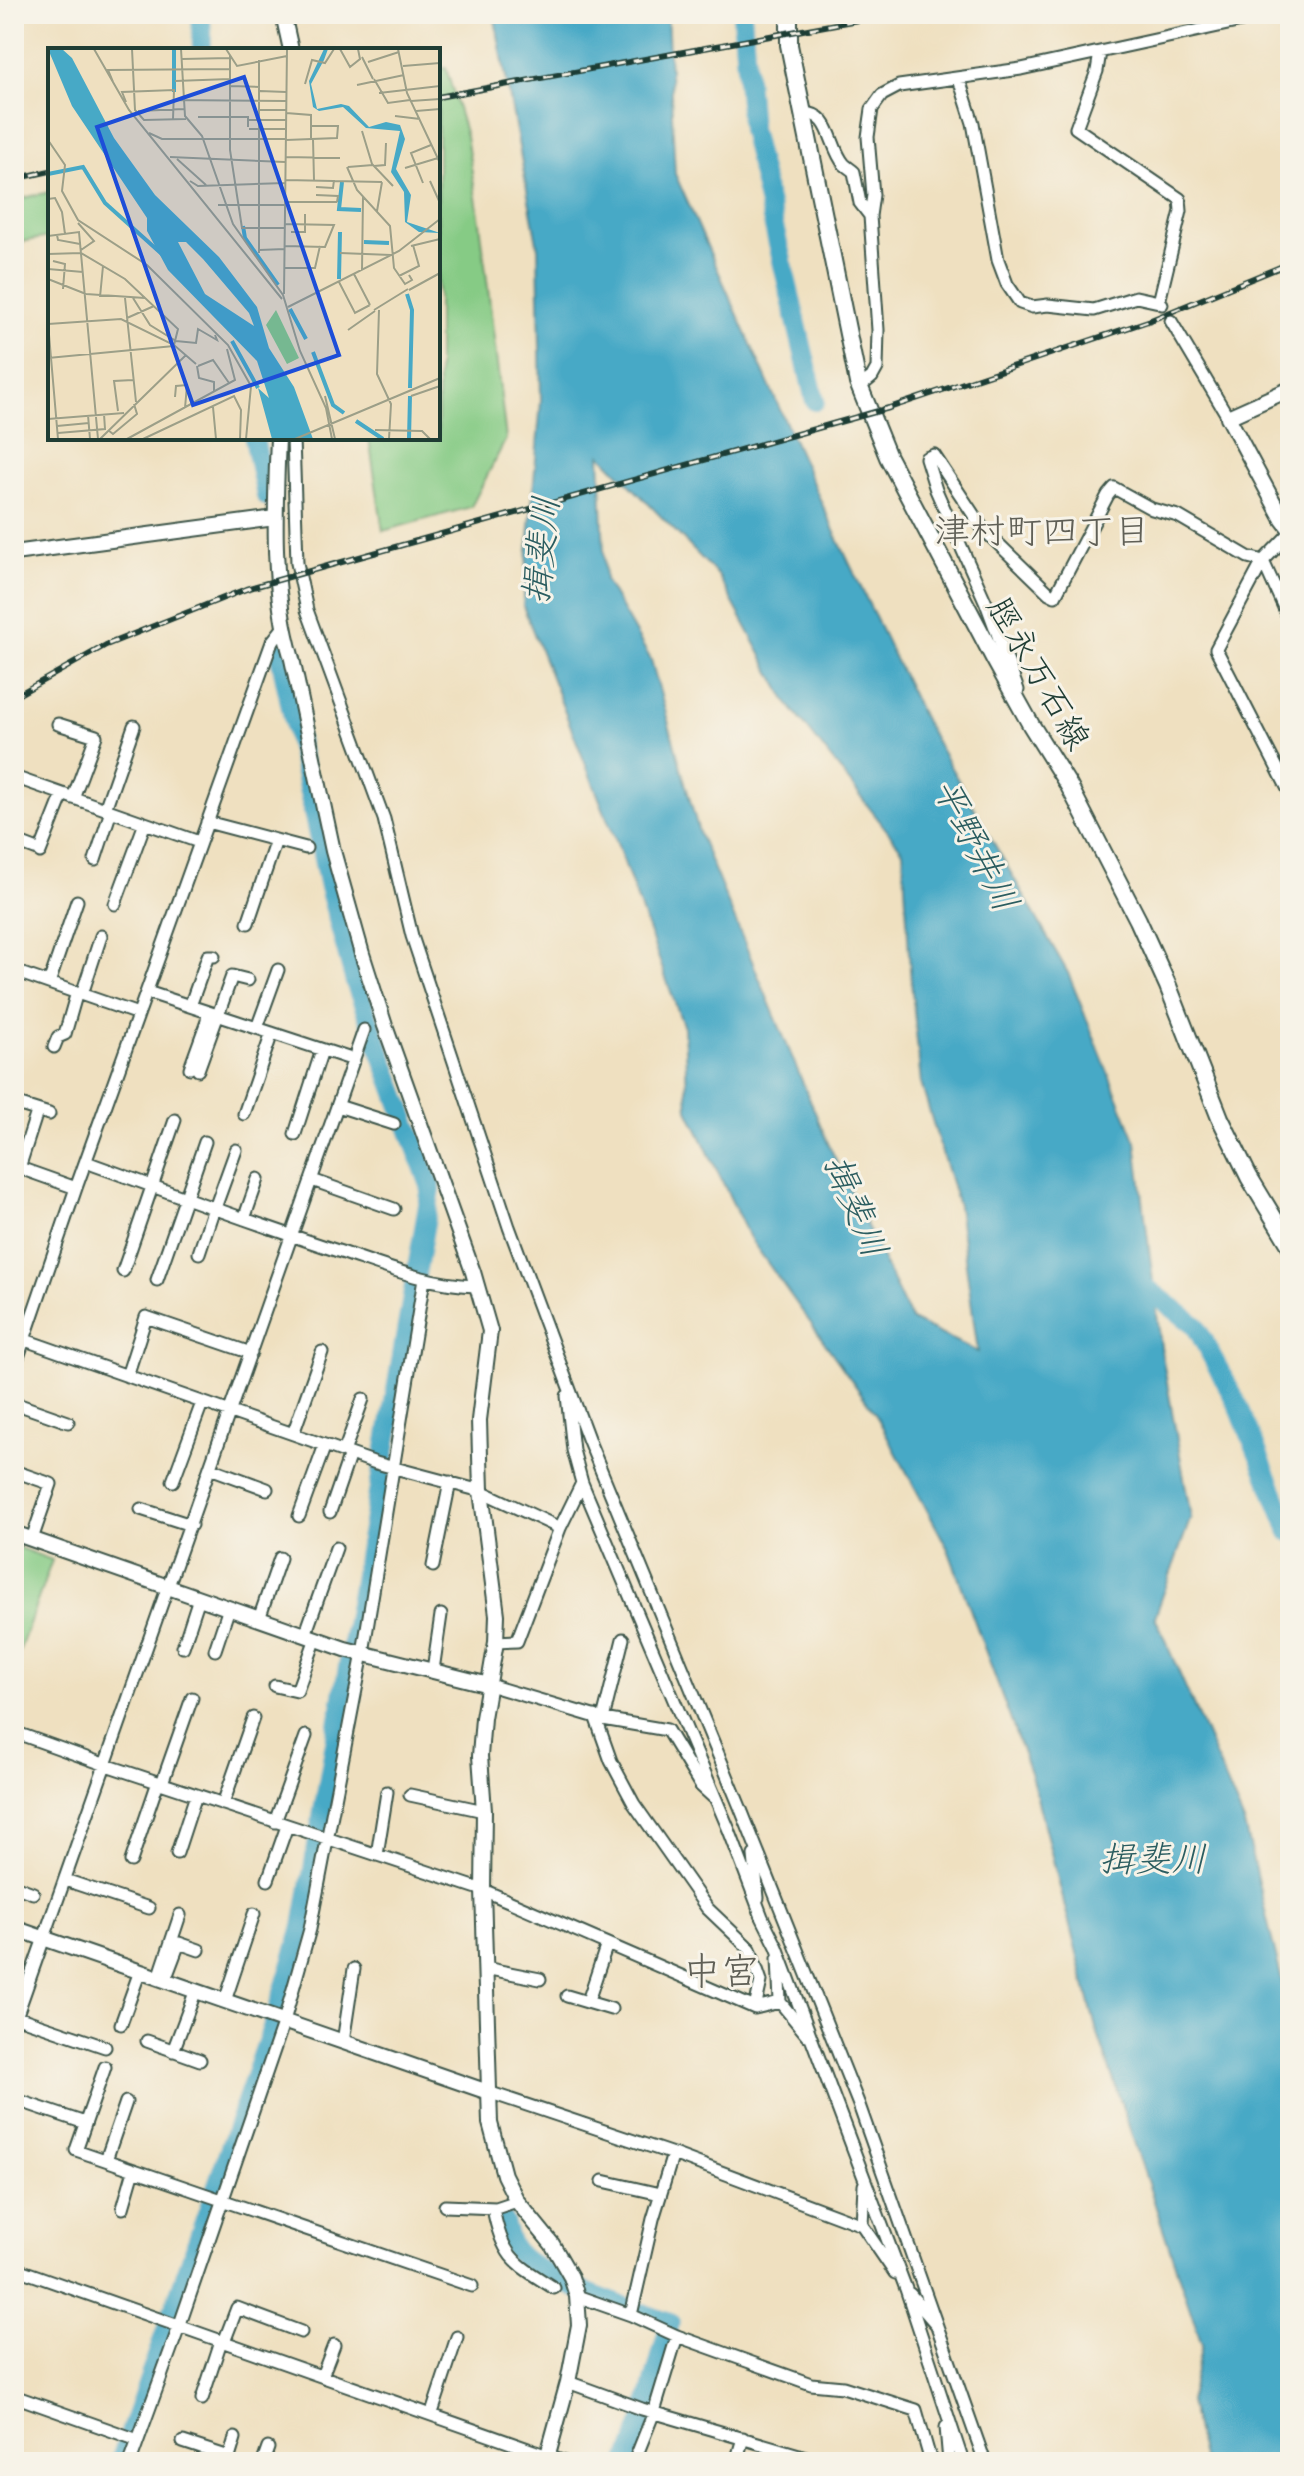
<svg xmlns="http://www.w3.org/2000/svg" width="1304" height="2476" font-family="Caveat,'Klee One',sans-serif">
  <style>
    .green { fill: #86cb85; stroke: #52845c; stroke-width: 2 }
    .water { fill: #47a9c6; stroke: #33737d; stroke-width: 2; fill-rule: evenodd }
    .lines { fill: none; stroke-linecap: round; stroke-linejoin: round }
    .river { stroke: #47a9c6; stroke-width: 20 }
    .minor-casing { stroke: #3e5549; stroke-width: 15 }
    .tertiary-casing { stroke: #3e5549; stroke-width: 18 }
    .secondary-casing { stroke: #3e5549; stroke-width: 20 }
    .minor { stroke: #fff; stroke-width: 11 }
    .tertiary { stroke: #fff; stroke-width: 14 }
    .secondary { stroke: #fff; stroke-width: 16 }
    .rail-casing { stroke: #1f3d34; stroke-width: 6 }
    .rail { stroke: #f7f3e8; stroke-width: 3; stroke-dasharray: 9; stroke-linecap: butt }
    .labels { text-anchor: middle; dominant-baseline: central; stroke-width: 6; stroke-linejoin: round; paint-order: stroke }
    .street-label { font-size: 34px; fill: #1f3d34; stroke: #f7f3e8 }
    .neighbourhood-label { font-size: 36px; fill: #606057; stroke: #f7f3e8 }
    .water-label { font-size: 36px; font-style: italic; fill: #2b5d60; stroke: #f7f3e8 }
    .quarter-label { font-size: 38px; fill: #606057; stroke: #f7f3e8 }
    .inset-river { fill: none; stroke: #47a9c6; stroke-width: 4 }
    .inset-road { fill: none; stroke: #9c9f88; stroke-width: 2 }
    .view { fill: #1d4ed8; fill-opacity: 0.15; stroke: #1d4ed8; stroke-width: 4 }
    .inset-edge { fill: none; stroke: #1f3d34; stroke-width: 4 }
  </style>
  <rect width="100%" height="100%" fill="#f7f3e8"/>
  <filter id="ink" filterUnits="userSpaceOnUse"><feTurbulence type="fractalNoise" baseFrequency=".0125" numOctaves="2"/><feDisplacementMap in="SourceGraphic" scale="16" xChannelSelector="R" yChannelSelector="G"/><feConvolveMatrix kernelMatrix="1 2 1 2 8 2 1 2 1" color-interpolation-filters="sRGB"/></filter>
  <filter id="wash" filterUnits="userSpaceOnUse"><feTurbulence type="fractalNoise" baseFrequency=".006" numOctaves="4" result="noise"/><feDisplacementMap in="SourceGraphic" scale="32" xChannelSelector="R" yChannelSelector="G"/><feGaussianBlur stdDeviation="1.8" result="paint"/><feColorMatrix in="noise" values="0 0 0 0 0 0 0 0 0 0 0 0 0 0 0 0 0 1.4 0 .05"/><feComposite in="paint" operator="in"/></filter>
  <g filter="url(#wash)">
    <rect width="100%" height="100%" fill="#efe0c0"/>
    <path class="green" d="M446,68L466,136L480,222L506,439L471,507L383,531L369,438H438V69Z
      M50,192V237L14,243V200Z
      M14,1546L52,1560L14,1666Z"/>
    <path class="water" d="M494,14H667L675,174L835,533L926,724L1068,973L1136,1142L1162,1355L1191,1517L1155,1617L1243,1820L1290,2014V2462H1203L1189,2402L1202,2345L1096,2028L1032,1778L948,1549L875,1413L749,1237L688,1110L684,1028L618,846L523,606L541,401L538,248ZM600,454L718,575L787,702L903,851L910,970L921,1083L958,1206L978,1352L911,1320L827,1141L700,836L651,660L605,580Z"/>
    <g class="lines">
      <path class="river" d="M201,14L202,50
        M742,14L751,129L815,401
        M254,438L266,496
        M1135,1279L1195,1325L1239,1407L1290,1532
        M504,2222C506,2230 508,2239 512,2246C532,2279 633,2309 670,2323L644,2420L628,2462
        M120,2462L274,2022L303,1927L431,1188L355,982L329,887L279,651"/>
    </g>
  </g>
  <g filter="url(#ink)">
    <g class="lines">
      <defs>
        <path id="minor" d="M1100,52L1097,71L1076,128L1180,199L1181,211L1159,302L1162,304
          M959,79L973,123L998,260L1007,284L1020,303L1032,307L1048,305L1094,310L1136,297L1159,302
          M803,113C832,112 829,147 844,164C847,167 851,169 854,172L860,203L870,216
          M1171,321L1228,417
          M858,383L866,382L872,377L877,368L878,330L870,216L873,195L868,137L872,109L882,95L899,86L1021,69L1274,14
          M293,438L297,563L307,610L384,819L412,936L509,1227L589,1441L740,1807L859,2105L985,2462
          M1290,533L1263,561L1216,649L1290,793
          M1018,690L986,603L936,490L926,458L934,455L983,529L1049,593L1055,596L1108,495L1114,488L1152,509L1178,516L1248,557L1263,561L1290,621
          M58,724L96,736L73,798
          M14,777L199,842
          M105,809L134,726
          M207,822L306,848
          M14,841L35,849
          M40,852L63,794
          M95,860L111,811
          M115,904L145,823
          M248,923L276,840
          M14,971L138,1014
          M49,983L77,901
          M147,992L354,1060
          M82,994L101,936
          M190,1006L208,956H214
          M257,1028L278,970
          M54,1047L58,1037L65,1034L77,992
          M190,1068L207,1021L208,1012
          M198,1070L232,976L248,980
          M14,1103L49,1114
          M338,1106L394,1124
          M244,1114L272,1033
          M295,1134L322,1050
          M86,1162C171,1193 255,1224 341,1252C386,1267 430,1285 477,1286
          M14,1166L76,1188
          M19,1168L37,1112
          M312,1180L394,1209
          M215,1208L236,1150
          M244,1219L258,1179
          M199,1253L214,1208
          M123,1271L175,1120
          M157,1280L205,1142
          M25,1340L376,1463L481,1491L560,1528
          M14,1369L76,1188L272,642L283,628
          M127,1376L146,1317L251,1353
          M567,1396L573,1450L582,1483L729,1830L762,1917L777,1947L906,2289L963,2462
          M14,1403L68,1422
          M293,1434L322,1352
          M344,1452L363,1399
          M210,1468L267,1489
          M14,1471L51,1484L32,1539
          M173,1481L202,1403
          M141,1509L191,1525
          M330,1512L350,1454
          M299,1516L325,1445
          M433,1566L450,1482
          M259,1619L280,1558
          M305,1635L336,1548
          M496,1642L517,1641L560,1528L582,1483
          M183,1647L199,1598
          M215,1650L229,1608
          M433,1670L441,1615
          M489,1685L603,1719L667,1730L701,1786L713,1797
          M275,1686L297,1691L316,1638
          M595,1716L611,1761L634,1804L707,1908L750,1949L761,1981L755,2008
          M603,1719L623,1639
          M14,1732L106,1765L483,1890L755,2008L780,2002L807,2035
          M162,1783L192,1698
          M410,1795L484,1811
          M223,1804L253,1718
          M275,1822L306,1736
          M177,1853L196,1795
          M377,1855L387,1792
          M754,1855L758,1898
          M131,1861L158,1782
          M65,1880L149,1908
          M268,1880L287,1826
          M14,1886L33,1893
          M778,1958L780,2002
          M485,1968L540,1979
          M168,1972L179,1943L199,1950
          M159,1978L180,1915
          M567,1996L611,2009
          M225,2001L254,1914
          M588,2001L607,1944
          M14,2016L105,2047
          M14,2023L364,1030
          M121,2024L140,1971
          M147,2041L200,2060
          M343,2042L354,1969
          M173,2051L196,1990
          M105,2067L76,2150L472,2286
          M488,2092L673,2154L862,2225L895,2273
          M14,2099L85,2123
          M106,2160L126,2102
          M603,2181L660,2194
          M445,2206L496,2208L517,2201
          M123,2208L134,2170
          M493,2208C502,2257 514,2263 554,2288
          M862,2225L864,2185
          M14,2268L565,2462
          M910,2294L935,2323
          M577,2296L631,2315L677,2336L811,2384L843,2387L916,2410L931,2462
          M631,2315L653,2219L673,2154
          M224,2342L237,2308L301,2332
          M322,2376L334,2345
          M568,2382L642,2409L823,2462
          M14,2396L138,2440
          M202,2399L221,2341
          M432,2413L457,2337
          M946,2427L949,2462
          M183,2442L229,2457
          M228,2461L235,2438
          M130,2462L179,2327L284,2021L310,1929L363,1653L424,1279
          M263,2462L268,2448
          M634,2462L654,2412L677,2336
          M736,2462L743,2438
          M767,2462L771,2447"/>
        <path id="tertiary" d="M283,14L291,50
          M1290,389L1228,417L1283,520L1290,529
          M278,438C275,511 271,589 292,659L333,851L362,954L385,1026L473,1272L490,1331L479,1420L481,1491L497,1615L496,1642L483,1718L480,1756L484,1811L483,1890L490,2123L504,2175L517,2201L552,2244L571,2277L577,2296L579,2325L568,2382L546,2462
          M14,553L275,518
          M14,1533L345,1649L489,1685
          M14,1928L488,2092"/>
        <path id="secondary" d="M789,14V45L858,383L888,457L995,660L1031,725L1069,786L1138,920L1168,986L1220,1118L1249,1177L1290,1245"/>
      </defs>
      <use href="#minor" class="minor-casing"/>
      <use href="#tertiary" class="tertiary-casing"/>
      <use href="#secondary" class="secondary-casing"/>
      <use href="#minor" class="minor"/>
      <use href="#tertiary" class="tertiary"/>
      <use href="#secondary" class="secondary"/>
      <defs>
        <path id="rail" d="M438,97L890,14
          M14,179L50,171
          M14,697L106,645L246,589L889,408L1151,320L1290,263"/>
      </defs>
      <use href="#rail" class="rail-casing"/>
      <use href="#rail" class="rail"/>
    </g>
  </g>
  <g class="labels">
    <g class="street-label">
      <text transform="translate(1039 673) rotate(60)">脛永万石線</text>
    </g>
    <g class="neighbourhood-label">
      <text x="1042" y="531">津村町四丁目</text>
    </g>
    <g class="water-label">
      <text transform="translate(541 550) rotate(-84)">揖斐川</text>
      <text transform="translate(976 845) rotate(63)">平野井川</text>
      <text transform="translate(856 1206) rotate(67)">揖斐川</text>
      <text x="1153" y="1859">揖斐川</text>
    </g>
    <g class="quarter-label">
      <text x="721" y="1971">中宮</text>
    </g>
  </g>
  <g transform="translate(48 48)">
    <rect width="392" height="392" fill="#efe0c0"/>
    <path d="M228,262L251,310L239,316L218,277Z" fill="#86cb85"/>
    <path d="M0,1H14L24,10L66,90L107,147L171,209L209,259L221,300L246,339L265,391H224L210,340L221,350L209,313L120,222L99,183V170L24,58ZM130,194H138L155,211L201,265L206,278L157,246ZM276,1H280L276,12L263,36L269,61L293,56L301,58L321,79L338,74L352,77L357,91L348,121L363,147L359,174L392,185L371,184L357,174L356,144L343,124L352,83L318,80L295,59L271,63L265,59L261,33Z" fill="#47a9c6" fill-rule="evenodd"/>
    <path class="inset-river" d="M126,1V44M0,126L35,119L57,155L116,208M294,134L291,161L313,162M195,178L197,190L230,237M316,194L341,195M291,231L292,184M359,246L364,262L362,340M242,261L258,291M184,293L210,340M265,304L285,357L296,365M308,373L335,391M361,391L362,348"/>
    <path class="inset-road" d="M46,1L81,62L234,251M84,1L87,62L96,72L138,71M133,1L137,68L154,88L185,176L235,247L252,303L278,360L284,391M178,1L189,18L239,8M292,1L302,19L312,11L310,1M350,1L359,45L392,115M182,7V102L194,180M314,9L325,31M134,11L182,10M320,14L351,4M355,18L392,15M326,31L340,55L362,52M127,33L182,31M65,34L60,22L182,21M257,36L264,12L277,15L286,1M309,37L356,27M182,38L212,39M212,43L238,44M331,45L392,38M125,52L238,53M363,53L392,51M78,54L74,44L126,42L125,71M212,62H238M90,63L136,61M368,63L392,61M238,65L263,67V90M347,68L372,71M150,69H200V79M200,72H238M201,81H238M314,83L324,116L345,138M101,85L114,91H238M265,91L266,132M0,92L17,117L14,143L30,172L99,217L180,297L203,338L198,391M238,92L289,90L290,78H263M122,109L237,114M237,109L292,110M129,111L158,137M326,118L337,117L338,95M299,119L309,142L342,178L346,220L357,236L364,232L361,227M300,119L325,117M357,120L390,110M237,132L334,134M142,133L150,138L237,135M382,133L392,155M375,135L363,105L383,97M268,139L285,140L286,132M268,147L290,148L289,154M0,151L7,150L14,164L17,186M237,154H289M170,157H237M329,163L334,134M30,175L46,193L33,202M193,180H237M243,184H257V166M9,187L10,192L32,196M0,188L31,184L50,391M237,198L277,199L286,177L237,176M363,198L392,191M211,202L237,201M211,205V12M292,205L343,207M0,206L33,205L77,231L130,281L126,297M5,213L17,216L15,241M236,220H267L272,198M0,221L35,224M314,222L315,149M306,226L322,257M351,228L371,218L365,197M0,231L38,246M291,234L307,265L322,257M361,242L392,225M38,246L97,250M236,246L239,1M52,249L55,218M77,250L88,354M85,250L102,277L128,293L148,295L150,281L169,292L167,287M240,259L351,203L392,171M326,262L360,241M331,262L329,326L343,356L341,391M79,270L106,258M0,275L10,391M0,276L73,271L126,297L148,316M300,282L327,263M0,310L126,298M149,318L151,330L166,334V343M150,318L165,312L181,335M277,348L287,391M363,348L392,338M127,349L128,338L139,337L137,360M165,359L168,391M70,363L66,333L85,332M40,367L42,391M0,371L76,365M9,378L41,375M60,382L65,386L89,366L86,356M327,382L374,383L382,391M10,385L57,381L56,366M52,391L138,307M79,391L187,332L179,301M95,391L186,348L193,362L192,391M247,391L392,330"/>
    <path class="view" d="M196,29L291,307L145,357L49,79Z"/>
    <rect width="392" height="392" class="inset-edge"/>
  </g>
  <rect width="1304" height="2476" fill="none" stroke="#f7f3e8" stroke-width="48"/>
</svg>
